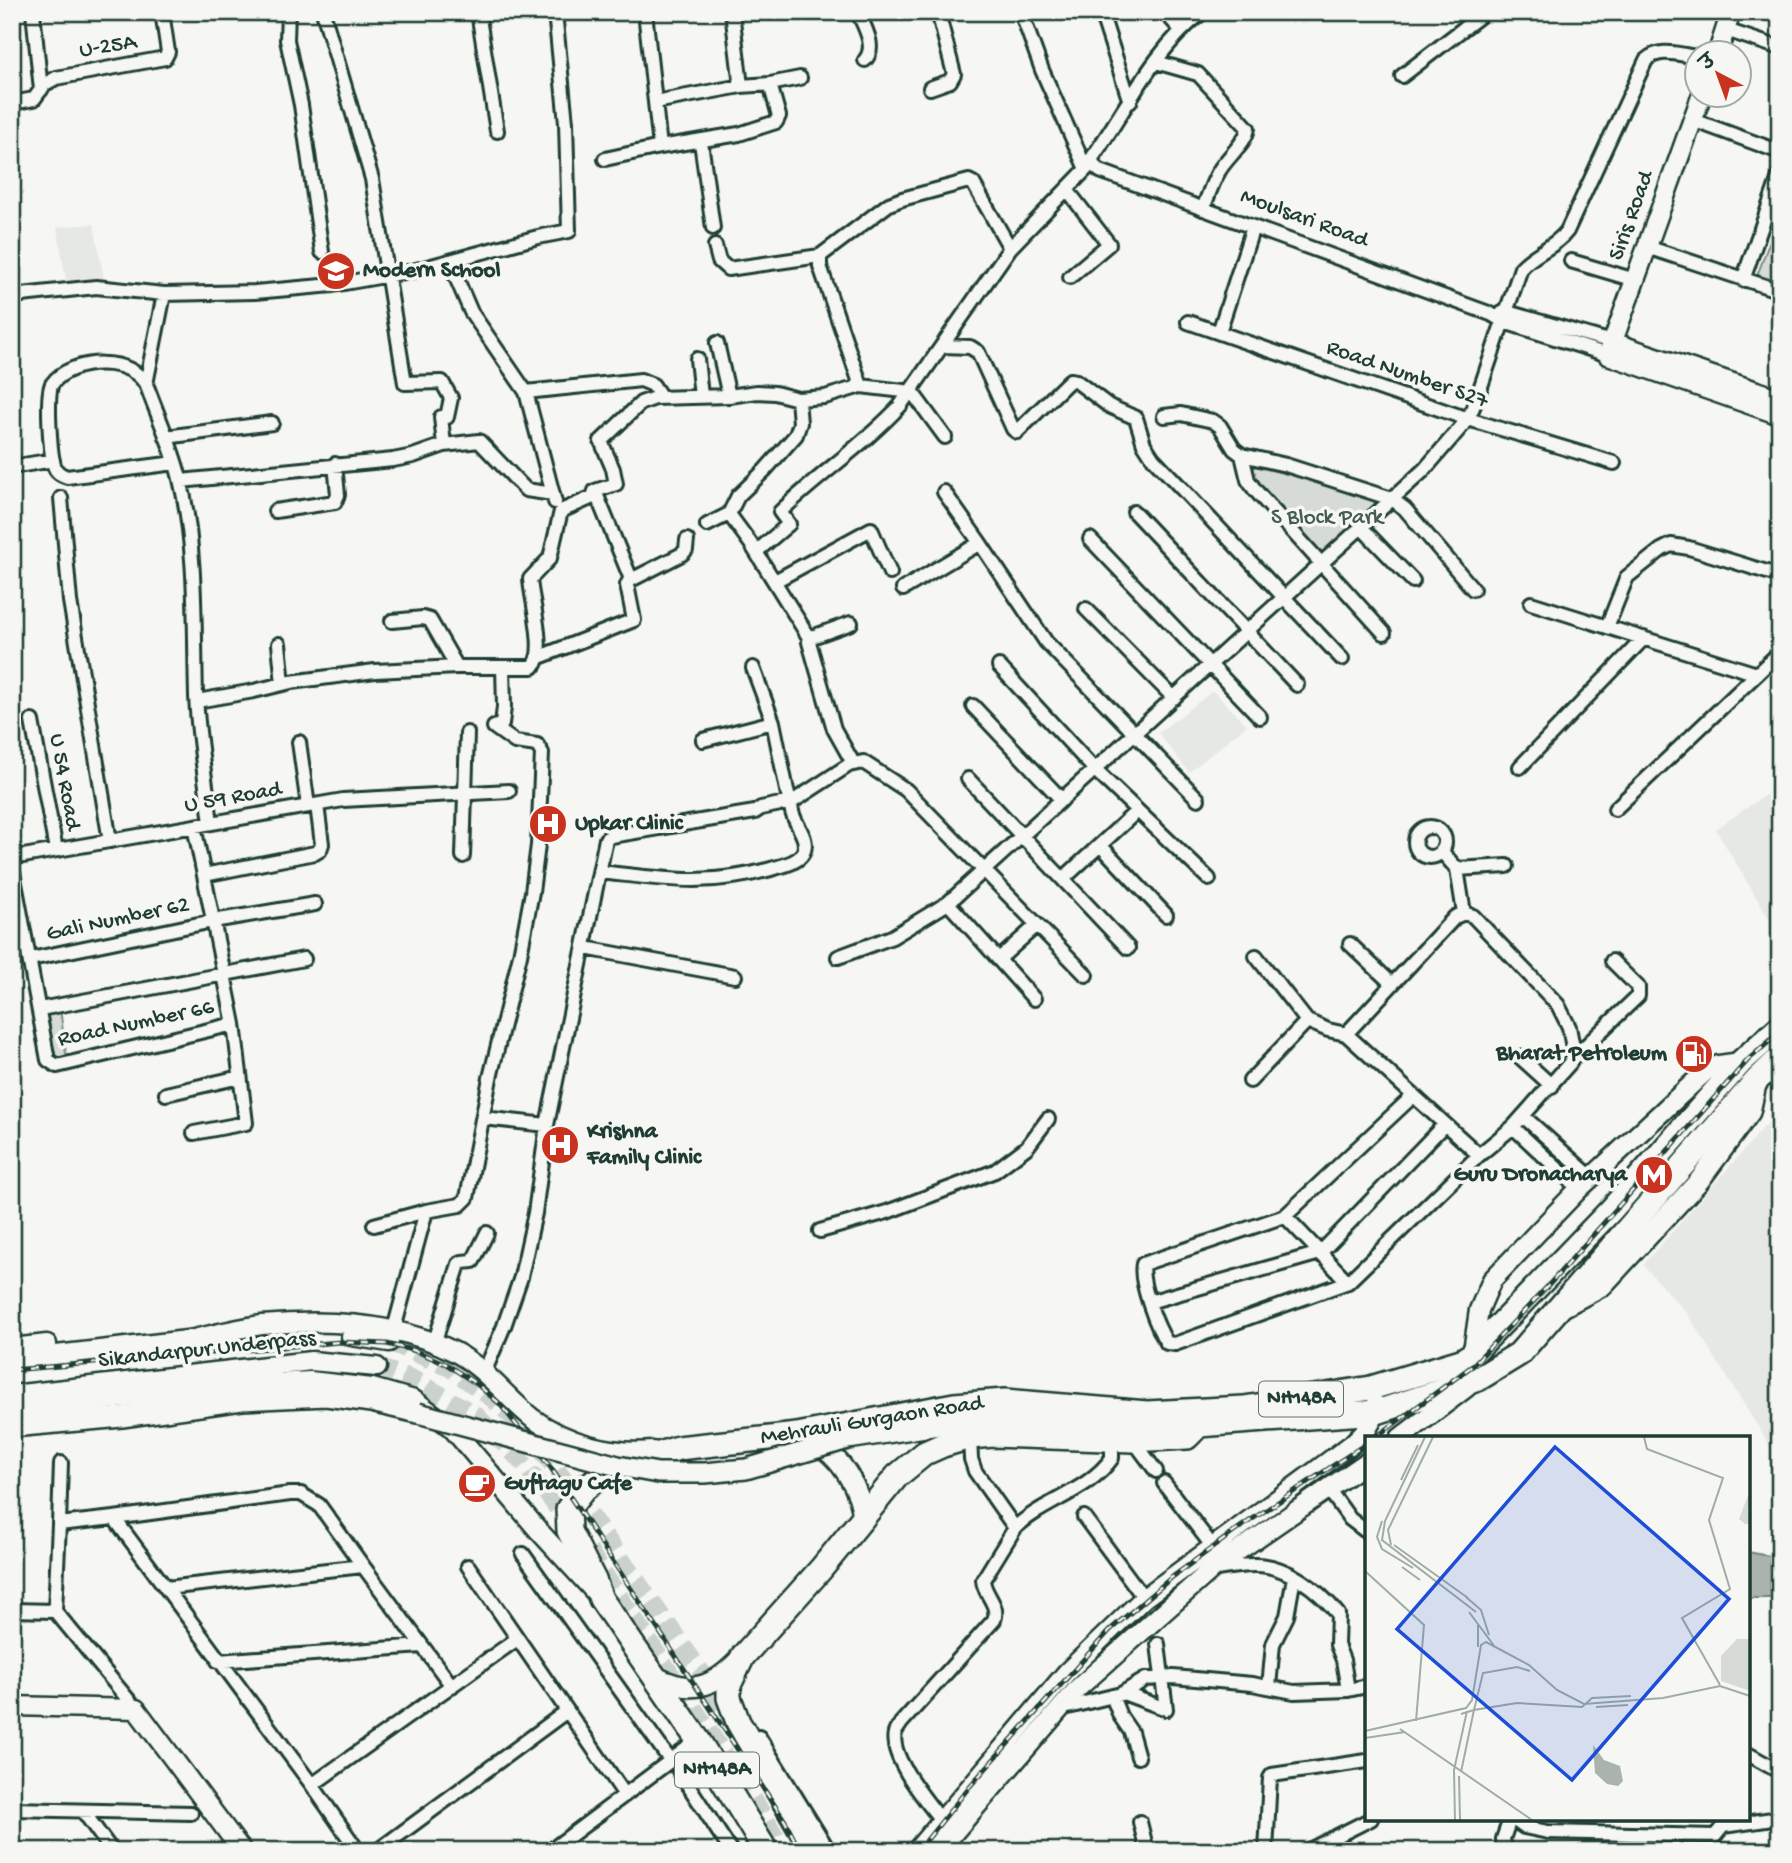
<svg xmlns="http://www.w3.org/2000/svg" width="1792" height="1863" font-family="'Gochi Hand','Playpen Sans Deva',sans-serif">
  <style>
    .built { fill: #e6e8e4 }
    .green { fill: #d6dbd6; stroke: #7a8c85; stroke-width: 2 }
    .water { fill: #aab3ae; stroke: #72847d; stroke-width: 2 }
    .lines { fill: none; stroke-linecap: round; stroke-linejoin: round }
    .secondary-tunnel { stroke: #cbd1cc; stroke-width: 18; stroke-dasharray: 18 9; stroke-linecap: butt }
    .street-casing { stroke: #1f3d34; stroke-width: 18 }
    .secondary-casing { stroke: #1f3d34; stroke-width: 23 }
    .primary-casing { stroke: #1f3d34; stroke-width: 24 }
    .highway-casing { stroke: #1f3d34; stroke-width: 28 }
    .street { stroke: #f6f6f2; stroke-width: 12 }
    .secondary { stroke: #f6f6f2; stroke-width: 18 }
    .primary { stroke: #f6f6f2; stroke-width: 19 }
    .highway { stroke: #f6f6f2; stroke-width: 23 }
    .rail-casing { stroke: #1f3d34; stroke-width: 5 }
    .rail { stroke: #f6f6f2; stroke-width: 2.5; stroke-dasharray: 8; stroke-linecap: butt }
    .primary-bridge-casing { stroke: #1f3d34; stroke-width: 24; stroke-linecap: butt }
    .primary-bridge { stroke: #f6f6f2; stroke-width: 19 }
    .labels { text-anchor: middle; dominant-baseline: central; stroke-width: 7; stroke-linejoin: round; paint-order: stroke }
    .shield { fill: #f6f6f2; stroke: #60746d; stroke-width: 2 }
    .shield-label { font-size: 21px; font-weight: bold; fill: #1f3d34 }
    .street-label { font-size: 23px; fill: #1f3d34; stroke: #f6f6f2 }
    .poi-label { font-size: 23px; font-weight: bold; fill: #1f3d34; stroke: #f6f6f2; text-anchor: start }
    .park-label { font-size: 23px; fill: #445d54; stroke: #f6f6f2 }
    .inset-road { fill: none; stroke: #a0aca6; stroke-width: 2 }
    .view { fill: #1d4ed8; fill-opacity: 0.15; stroke: #1d4ed8; stroke-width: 3.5 }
    .inset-edge { fill: none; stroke: #1f3d34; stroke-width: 3.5 }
  </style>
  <rect width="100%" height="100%" fill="#f6f6f2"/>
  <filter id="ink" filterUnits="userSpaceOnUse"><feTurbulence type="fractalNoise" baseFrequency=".0143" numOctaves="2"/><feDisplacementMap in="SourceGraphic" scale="14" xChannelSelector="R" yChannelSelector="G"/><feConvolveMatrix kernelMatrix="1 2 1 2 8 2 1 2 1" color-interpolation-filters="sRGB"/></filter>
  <g filter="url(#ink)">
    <path class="built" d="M94,224L105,285L67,286L57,227Z
      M1213,691L1247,725L1189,772L1158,733Z
      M1780,785V935L1779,936L1716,829Z
      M1780,1109V1462L1687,1313L1643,1265Z"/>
    <path class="green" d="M1780,213V283L1757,276Z
      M1255,466L1396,502L1325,562L1247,478Z
      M60,1008L67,1062L57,1065L44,1012Z"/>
    <path class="water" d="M1748,1552L1780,1558V1598H1748Z"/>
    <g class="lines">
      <path class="secondary-tunnel" d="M389,1342L450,1368L493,1399L524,1428L573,1491L702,1673L729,1719
        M377,1367L411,1378L476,1415L524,1464L571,1526
        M589,1551L750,1793L784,1851"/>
      <defs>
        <path id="street" d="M33,12L41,90
          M288,12L287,40L301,105L322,252
          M323,12L372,179L405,383L442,382L451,398L447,417H441L444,445
          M478,12L497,131
          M645,12L660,147L739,134L776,122L779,116L770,84
          M732,12L741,86
          M858,12C864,26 877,47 865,60
          M1021,12L1042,70L1086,169
          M1101,12L1130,102
          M1165,12L1181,30
          M1203,12C1155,47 1126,110 1092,158L1093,165L1100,171L1491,314L1504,322L1608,355
          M1726,30L1780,48
          M1156,62L1198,74L1248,128C1246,143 1227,157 1219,171C1212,183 1208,196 1203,209
          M1402,76L1485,12
          M930,88L950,81L954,74L938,12
          M655,102L741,86L770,84L800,78
          M12,103L34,99L45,84L56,78L165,58L168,52L162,12
          M1693,120L1780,152
          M701,142L713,228
          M605,159L660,147
          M1067,190L1109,244L1070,277
          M715,246L719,261L728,269L820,256L889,204L902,199L969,181L973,183L1010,248
          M1647,247L1780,291
          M820,256V266L861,386L912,392L945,437
          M449,261L471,312L526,392L555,502
          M1571,261L1635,280
          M1743,280L1780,174
          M12,296L96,287L164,294L255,292L333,285L413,271L538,237L569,231L566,123L555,12
          M1502,313L1507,312L1612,342
          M1188,322L1468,419L1614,463
          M1219,332L1253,227
          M717,343L729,396
          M943,346L970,347L978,352L1013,429L1017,432L1070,380L1076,381L1109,406L1136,418L1144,444L1153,458L1342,659
          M697,359L701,396
          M146,384L164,294
          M526,392L641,380L653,385L661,397
          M1164,416L1181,414L1213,421L1220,426L1234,449L1242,455L1286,465L1392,499L1405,509L1473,589
          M166,437L272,423
          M1242,455L1248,480L1255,490L1384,633
          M175,463L67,477C62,475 57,473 55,468C50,457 46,392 52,384C70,358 135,354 148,389C159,419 173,449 180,479C197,549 194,625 196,696C198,739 206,781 211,823
          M12,467L53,460
          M181,481L393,460L413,456L444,445L479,441L526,490L553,494
          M595,491L631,579
          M944,492L980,543
          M61,498L70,601L110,841
          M275,511L335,502L338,495L335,464
          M1134,512L1297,685
          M729,514L751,544L810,639
          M707,525L729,514L738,496L765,470L796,435L800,423L798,399
          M1361,527L1413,581
          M1090,539L1260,717
          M756,552L789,524L780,512C818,475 864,445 900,406L1010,248L1092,163
          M775,581L871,529L890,573
          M903,589L980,543L1046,642L1198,799
          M1531,603L1757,674
          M1086,609L1174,698
          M392,621L423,618L430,620L457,667
          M851,623L812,637L809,642L834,729L853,763
          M1607,627L1627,577L1661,550L1671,545L1689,548L1780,576
          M279,644L283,684
          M537,658L634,620L627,585L629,581L682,554L686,550L687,540
          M999,666L1095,770L1209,879
          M753,668L773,722L790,805
          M197,701L254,691L291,682L375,671L457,667H533C547,652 531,599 530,579L550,558L561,511L593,497L595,491L616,484L613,469L601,441L641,403L655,398L729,396L757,392L775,393L798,399L825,397L861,386
          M973,706L1062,800
          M32,721L56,850
          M703,740L773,722
          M299,742L308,806
          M1520,767L1644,638
          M968,779L1128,948
          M1615,809L1780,652
          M194,826L234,1024L246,1123L194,1133
          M1415 842a15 15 0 1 1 30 0a15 15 0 1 1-30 0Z
          M1101,846L1166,915
          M1442,852L1457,869L1464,913
          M463,856L467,733
          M12,858L343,800L509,791
          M12,867L48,1060L57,1066L234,1024
          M1457,869L1507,866
          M600,872C665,879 706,887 771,869C781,866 798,863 803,853C812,836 787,819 792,802L849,765L863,762L906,790L1086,975
          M204,875L315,853L320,850L322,844L317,805
          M1063,879L1137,811
          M948,903L1034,999
          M1350,944L1391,983
          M585,948L735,976
          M1256,956L1307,1021L1328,1030L1346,1034L1479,1155
          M838,957L892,937L948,903L1425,469L1468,419L1477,398L1521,268C1534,253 1554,248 1567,231L1646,60C1660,47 1680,55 1698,57
          M31,959L213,921L315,904
          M999,959L1037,925
          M40,1009L304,959
          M1346,1034L1455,917L1464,913L1473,916L1558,1005L1569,1027L1574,1053L1570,1063L1513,1127L1479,1155L1348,1282L1175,1344L1167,1343C1157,1328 1139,1282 1143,1264L1285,1216L1413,1096
          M1520,1057L1552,1086
          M1573,1058L1638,996V987L1612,961
          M1250,1081L1307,1021
          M166,1094L240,1077
          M1523,1116L1591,1177
          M483,1118L547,1125
          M1513,1127L1579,1189
          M1285,1216L1348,1282
          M374,1225L426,1211
          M820,1231L887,1212L995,1171L1027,1147L1048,1119
          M1149,1302L1320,1253L1444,1125
          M394,1329L426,1211L460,1205L467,1198L490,1078L520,955L532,892L538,845L542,753L537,745L515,742L494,727L502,724L504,707L503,667
          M434,1344L459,1264L462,1262L473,1261L487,1233
          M484,1373L504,1326L521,1277L535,1213L547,1125L606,839L611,836L755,812L761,808L790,802
          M1133,1440L1156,1471
          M1164,1483L1213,1547
          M1329,1490L1350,1519L1367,1532
          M1084,1517L1144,1598
          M114,1518L290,1494H301L319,1505L363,1566L166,1588
          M59,1524L61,1463
          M1015,1528C1043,1501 1089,1491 1112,1458V1439
          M523,1554L670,1760
          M363,1566L452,1686
          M468,1566L625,1795
          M1216,1569C1229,1567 1242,1565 1255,1565C1287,1565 1319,1590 1338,1614L1337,1645L1343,1660L1348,1690
          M12,1610L55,1611
          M218,1661L422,1646
          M1269,1687L1273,1644L1287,1616L1294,1577
          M1123,1693L1166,1709L1158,1644
          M1112,1696L1120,1716L1131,1732L1138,1757
          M136,1709L55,1611L59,1524L114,1518L312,1785
          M1060,1709L1121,1694L1146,1679L1173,1677L1252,1684L1294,1692L1348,1690L1367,1686
          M759,1737L829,1851
          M1748,1754L1780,1772
          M679,1771L731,1851
          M12,1809L191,1813
          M83,1811L112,1851
          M1513,1819L1524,1827L1548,1832L1715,1836L1723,1826L1780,1818
          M941,1820C927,1802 889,1757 895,1733C896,1729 899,1727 901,1723L994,1620C1000,1605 984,1595 983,1580L1015,1528L975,1471L971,1459L970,1437
          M1140,1822L1147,1851
          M358,1851L312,1785L517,1639
          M377,1851L567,1711
          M550,1851L698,1740
          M1266,1851L1270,1778L1272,1775L1367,1761
          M1307,1851L1371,1819
          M1505,1851L1503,1839L1510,1819"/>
        <path id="secondary" d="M1718,52L1731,12
          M1702,94L1608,355L1780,415
          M1612,342L1780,399
          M351,1336L389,1342
          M194,1339C216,1334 239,1328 262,1325C326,1319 397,1322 455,1352C485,1368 506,1397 532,1418C566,1443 611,1455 653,1451
          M12,1348L47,1344
          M1472,1358L1479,1310L1492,1280L1579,1189L1706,1071L1719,1065L1741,1062
          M12,1360L205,1338
          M12,1395L311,1361L377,1367
          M12,1411L240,1385L310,1381L372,1388L414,1400L452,1428L539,1531L594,1591
          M1400,1438L1467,1387
          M12,1706L136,1709L242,1851
          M916,1851L1067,1672L1144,1598L1352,1444L1367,1429L1377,1412L1376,1405
          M938,1851L1078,1688L1212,1569L1367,1462"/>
        <path id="primary" d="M1563,1307L1602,1286L1699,1181L1750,1112L1757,1080
          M12,1427L122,1417L242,1400L326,1396L371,1402L418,1413
          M848,1439L951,1423L1005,1420L1147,1426L1199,1425
          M811,1441C839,1453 862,1490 863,1520
          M656,1677C691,1694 710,1689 737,1662"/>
        <path id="highway" d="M766,1851L698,1740L601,1599L594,1580L569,1531L568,1509L584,1489L605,1472L678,1448L797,1435L954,1405L1005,1401L1147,1413L1244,1408L1371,1388L1461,1361L1471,1355L1611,1210L1741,1062L1780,1027
          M813,1851L738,1722L729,1698V1685L743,1656L821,1569L897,1476L925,1453L943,1445L970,1437L993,1435L1133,1440L1187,1437L1199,1425L1377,1412L1478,1379L1519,1354L1757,1080L1780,1058"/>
      </defs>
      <use href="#street" class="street-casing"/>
      <use href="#secondary" class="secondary-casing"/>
      <use href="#primary" class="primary-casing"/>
      <use href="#highway" class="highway-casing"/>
      <use href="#street" class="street"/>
      <use href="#secondary" class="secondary"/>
      <use href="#primary" class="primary"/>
      <use href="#highway" class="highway"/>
      <defs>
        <path id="rail" d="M12,1370L340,1342L387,1344L416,1351L446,1364L478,1385L499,1403L551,1468L785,1821L800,1851
          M1375,1438L1472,1366L1547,1287L1748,1060L1780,1032
          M918,1851L970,1786L1110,1630L1171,1578L1242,1526L1367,1443"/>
      </defs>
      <use href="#rail" class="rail-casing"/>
      <use href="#rail" class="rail"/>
      <defs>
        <path id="primary-bridge" d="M418,1413L618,1466L658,1473H705L746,1469L848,1439"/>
      </defs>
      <use href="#primary-bridge" class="primary-bridge-casing"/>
      <use href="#primary-bridge" class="primary-bridge"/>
    </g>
  </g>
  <defs>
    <symbol id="school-disc" viewBox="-11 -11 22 22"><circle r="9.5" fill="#c8321e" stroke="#f6f6f2"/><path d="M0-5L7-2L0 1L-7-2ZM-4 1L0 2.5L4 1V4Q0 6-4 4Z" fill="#fff"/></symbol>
    <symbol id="hospital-disc" viewBox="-11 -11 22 22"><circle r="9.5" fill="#c8321e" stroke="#f6f6f2"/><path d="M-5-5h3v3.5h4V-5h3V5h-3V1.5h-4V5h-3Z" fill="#fff"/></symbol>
    <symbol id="fuel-disc" viewBox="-11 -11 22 22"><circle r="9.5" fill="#c8321e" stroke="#f6f6f2"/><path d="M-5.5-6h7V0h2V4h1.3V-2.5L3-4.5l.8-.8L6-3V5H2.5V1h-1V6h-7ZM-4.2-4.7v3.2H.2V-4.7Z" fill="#fff"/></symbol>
    <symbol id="metro-disc" viewBox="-11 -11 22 22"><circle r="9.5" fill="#c8321e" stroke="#f6f6f2"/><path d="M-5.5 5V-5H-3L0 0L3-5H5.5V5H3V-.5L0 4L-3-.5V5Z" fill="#fff"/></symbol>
    <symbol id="cafe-disc" viewBox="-11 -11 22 22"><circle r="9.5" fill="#c8321e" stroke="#f6f6f2"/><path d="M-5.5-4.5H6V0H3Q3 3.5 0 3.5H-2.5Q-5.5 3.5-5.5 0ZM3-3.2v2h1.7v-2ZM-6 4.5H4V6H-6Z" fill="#fff"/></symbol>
  </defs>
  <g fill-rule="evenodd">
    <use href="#school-disc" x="314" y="249" width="44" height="44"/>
    <use href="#hospital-disc" x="526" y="802" width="44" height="44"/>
    <use href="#fuel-disc" x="1672" y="1032" width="44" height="44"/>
    <use href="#hospital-disc" x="538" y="1123" width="44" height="44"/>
    <use href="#metro-disc" x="1632" y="1153" width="44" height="44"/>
    <use href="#cafe-disc" x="455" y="1462" width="44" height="44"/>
  </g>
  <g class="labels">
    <g class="shield">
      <rect x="1259" y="1381.5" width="84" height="35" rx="5"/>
      <rect x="675" y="1752.5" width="84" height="35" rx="5"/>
    </g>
    <g class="shield-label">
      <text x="1301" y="1399">NH148A</text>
      <text x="717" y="1770">NH148A</text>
    </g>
    <g class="street-label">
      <text transform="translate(108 47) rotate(-9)">U-25A</text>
      <text transform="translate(1632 216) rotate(-70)">Siris Road</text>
      <text transform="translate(1304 219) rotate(20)">Moulsari Road</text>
      <text transform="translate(1407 375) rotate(19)">Road Number S27</text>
      <text transform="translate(64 782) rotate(80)">U 54 Road</text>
      <text transform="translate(233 798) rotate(-10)">U 59 Road</text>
      <text transform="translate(118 920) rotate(-12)">Gali Number 62</text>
      <text transform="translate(136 1024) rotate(-12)">Road Number 66</text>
      <text transform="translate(207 1350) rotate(-6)">Sikandarpur Underpass</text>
      <text transform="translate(872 1421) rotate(-9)">Mehrauli Gurgaon Road</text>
    </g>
    <g class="poi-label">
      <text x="363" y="271">Modern School</text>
      <text x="575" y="824">Upkar Clinic</text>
      <text x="1667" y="1054" text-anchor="end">Bharat Petroleum</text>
      <text x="587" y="1132">Krishna<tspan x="587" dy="26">Family Clinic</tspan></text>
      <text x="1627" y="1175" text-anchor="end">Guru Dronacharya</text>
      <text x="504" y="1484">Guftagu Cafe</text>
    </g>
    <g class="park-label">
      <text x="1327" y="518">S Block Park</text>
    </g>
  </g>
  <g transform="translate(1365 1436)">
    <rect width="385" height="385" fill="#f6f6f2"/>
    <path d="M385,37V88H380L374,83L384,57ZM372,203H385V255L356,245V220Z" fill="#d6dbd6"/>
    <path d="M228,309L239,324L255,330L258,345L253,350L242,348L230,337Z" fill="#aab3ae"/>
    <path class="inset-road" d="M60,1L20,85L17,104L111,176M279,1L282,13L358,42L344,84L365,153L317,182L355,249M36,44L53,9M17,85L12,101L17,113L48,132M26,109L23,94L68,1M29,109L103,162M37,131L55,144M0,135L59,189L51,285M101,161L116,174L124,199M104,176L130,211M113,211V189M231,271L263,269M96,278L109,274L118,237L152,231L165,235M35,293L167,384M0,295L101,272L107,264L116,209L121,206L164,229L192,254L219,268L298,262L355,250L385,260M0,302L40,296M96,336L109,274L152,267L217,271L227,262L266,260M94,340L95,384M90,384L89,334L102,275"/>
    <path class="view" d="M190,11L364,163L207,344L32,193Z"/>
    <rect width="385" height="385" class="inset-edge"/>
  </g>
  <rect width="1792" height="1863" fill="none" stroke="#f6f6f2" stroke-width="42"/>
  <rect x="21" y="21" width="1750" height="1821" fill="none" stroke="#1f3d34" stroke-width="2.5" filter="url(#ink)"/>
  <g transform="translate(1718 74) rotate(319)"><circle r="33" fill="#f6f6f2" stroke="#a0aca6" stroke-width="2"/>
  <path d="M0-5L12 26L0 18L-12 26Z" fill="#c8321e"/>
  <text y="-10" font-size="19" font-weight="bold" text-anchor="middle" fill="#1f3d34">उ</text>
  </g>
</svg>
